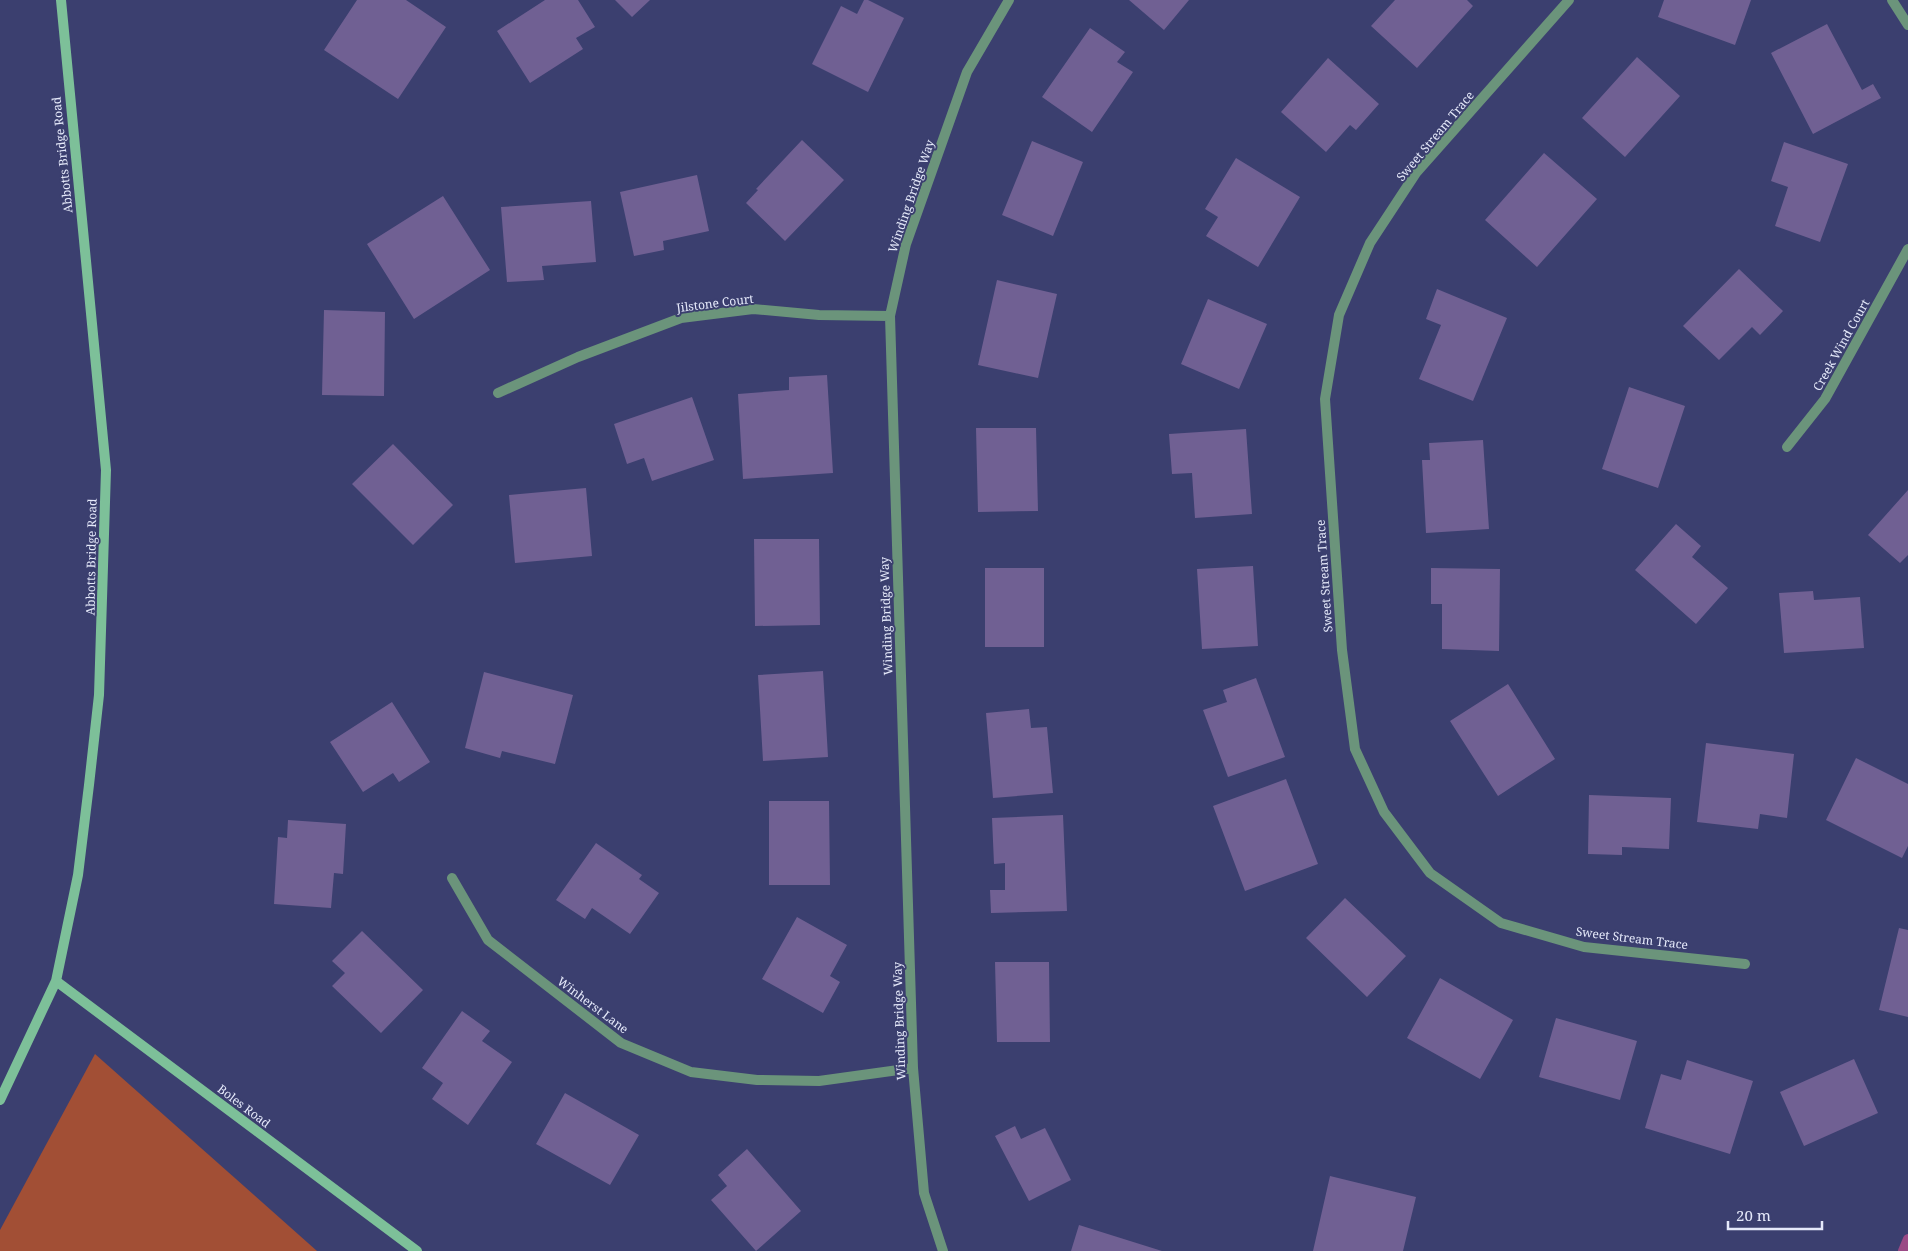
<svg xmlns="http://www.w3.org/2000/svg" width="1908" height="1251" font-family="'Noto Serif',serif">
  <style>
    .green { fill: #a24f35 }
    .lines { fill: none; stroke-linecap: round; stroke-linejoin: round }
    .stream { stroke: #9a4a85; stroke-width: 10 }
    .building { fill: #706093 }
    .street { stroke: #6b947b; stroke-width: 10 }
    .secondary { stroke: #7dc099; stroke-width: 10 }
    .labels { text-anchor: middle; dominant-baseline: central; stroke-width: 4; stroke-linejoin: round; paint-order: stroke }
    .street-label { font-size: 12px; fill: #e5e9fa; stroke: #3b3f6f }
  </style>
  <rect width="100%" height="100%" fill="#3b3f6f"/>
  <path class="green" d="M95,1054L317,1251H0V1230Z"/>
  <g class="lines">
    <path class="stream" d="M1903,1251L1908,1239"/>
  </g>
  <path class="building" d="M357,0H406L446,27L398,99L324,50Z
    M545,0H578L595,27L576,38L583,49L530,83L497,31Z
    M615,0H650L632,17Z
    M864,0H868L904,18L868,92L812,64L841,6L857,14Z
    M1129,0H1189L1164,30Z
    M1395,0H1467L1473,6L1417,68L1371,26Z
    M1664,0H1751L1735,45L1658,17Z
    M1827,24L1862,90L1873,84L1881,98L1813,134L1771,53Z
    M1090,28L1125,52L1117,62L1133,72L1092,132L1042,97Z
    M1637,57L1680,96L1625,157L1582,118Z
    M1328,58L1379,104L1356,130L1350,125L1326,152L1281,112Z
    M802,140L844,180L785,241L746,203L758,190L756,189Z
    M1032,141L1083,162L1053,236L1002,215Z
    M1784,142L1848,164L1820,242L1775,226L1788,187L1771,181Z
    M1544,153L1597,199L1537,267L1485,220Z
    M1236,158L1300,197L1258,267L1206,236L1218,217L1205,209Z
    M697,175L709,231L663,241L664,250L634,256L620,192Z
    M443,196L490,270L414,319L367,244Z
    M591,201L596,262L542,266L544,280L507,282L501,207Z
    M1739,269L1783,311L1760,335L1752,327L1719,360L1683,326Z
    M997,280L1057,294L1038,378L978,365Z
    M1437,289L1507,318L1473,401L1419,379L1441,325L1426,319Z
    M1208,299L1267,324L1239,389L1181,364Z
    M324,310L385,312L384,396L322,395Z
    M827,375L833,473L743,479L738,394L789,390V377Z
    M1629,387L1685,406L1658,488L1602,469Z
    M692,397L714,460L652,481L644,458L627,464L614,424Z
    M976,428H1036L1038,511L978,512Z
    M1246,429L1252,514L1195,518L1192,473L1172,474L1169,434Z
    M1483,440L1489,529L1426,533L1422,460H1430L1429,443Z
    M393,444L453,505L413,545L352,484Z
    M586,488L592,556L515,563L509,495Z
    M1908,490V555L1900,563L1868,535Z
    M1676,524L1701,546L1692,557L1728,588L1696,624L1635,570Z
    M754,539H819L820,625L755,626Z
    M1253,566L1258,646L1202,649L1197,569Z
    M985,568H1044V647H985Z
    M1431,568L1500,569L1499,651L1442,649V604H1431Z
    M1813,591L1814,600L1860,597L1864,648L1784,653L1779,593Z
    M823,671L828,757L763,761L758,675Z
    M484,672L573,695L555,764L502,751L500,758L465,748Z
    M1256,678L1285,757L1228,777L1203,710L1227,702L1223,690Z
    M1508,684L1555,759L1498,796L1450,721Z
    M392,702L430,762L399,782L393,773L363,792L330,742Z
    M1029,709L1031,728L1047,727L1053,793L993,798L986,713Z
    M1706,743L1794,754L1787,818L1760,814L1758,829L1697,822Z
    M1856,758L1908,784V846L1902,858L1826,820Z
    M1286,779L1318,864L1245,891L1213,806Z
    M1589,795L1671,798L1669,849L1622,847V855L1588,854Z
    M769,801H829L830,885H769Z
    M1063,815L1067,911L991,913L990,890H1005V863L994,864L992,818Z
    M288,820L346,824L343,874L334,873L331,908L274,904L278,837L287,838Z
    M596,843L642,875L639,879L659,893L630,934L592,908L585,919L556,900Z
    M1345,898L1406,956L1367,997L1306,938Z
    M797,917L847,945L830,976L840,982L823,1013L762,979Z
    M1899,928L1908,930V1017L1879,1010Z
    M362,931L423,990L381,1033L332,986L345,973L332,961Z
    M995,962H1049L1050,1042H997Z
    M1440,978L1513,1020L1480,1079L1407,1038Z
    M462,1011L490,1031L482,1041L512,1062L468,1125L432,1099L443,1083L422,1068Z
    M1556,1018L1637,1041L1620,1100L1539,1077Z
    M1854,1059L1878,1113L1804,1146L1780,1092Z
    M1687,1060L1753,1081L1730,1154L1645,1128L1661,1074L1681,1080Z
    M565,1093L639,1135L610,1185L536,1144Z
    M1015,1126L1021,1139L1045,1128L1071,1180L1029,1201L995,1136Z
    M747,1149L801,1211L756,1251L711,1200L727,1186L718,1175Z
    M1330,1176L1416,1197L1403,1251H1313Z
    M1079,1225L1162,1251H1071Z"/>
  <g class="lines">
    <path class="street" d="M1569,0L1416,173L1370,243L1339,315L1325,399L1342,650L1355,749L1384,812L1430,873L1501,923L1584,947L1745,964
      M1892,0L1908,25
      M498,393L578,357L681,318L753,309L819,315L890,316
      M1787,447L1825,399L1908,249
      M452,878L488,940L621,1043L691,1072L757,1080L819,1081L913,1068
      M943,1251L924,1193L913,1068L890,316L906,244L967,72L1009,0"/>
    <path class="secondary" d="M56,981L417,1251
      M0,1100L56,981L78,875L89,785L99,695L106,470L61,0"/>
  </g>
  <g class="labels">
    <g class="street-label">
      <text transform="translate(1435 136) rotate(-50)">Sweet Stream Trace</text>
      <text transform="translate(62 155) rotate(-96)">Abbotts Bridge Road</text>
      <text transform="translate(911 196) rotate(-71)">Winding Bridge Way</text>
      <text transform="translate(715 303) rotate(-7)">Jilstone Court</text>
      <text transform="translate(1841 345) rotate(-61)">Creek Wind Court</text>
      <text transform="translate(91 557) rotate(-89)">Abbotts Bridge Road</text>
      <text transform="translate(1324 576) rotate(-94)">Sweet Stream Trace</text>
      <text transform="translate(886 616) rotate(-92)">Winding Bridge Way</text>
      <text transform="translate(1632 938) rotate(7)">Sweet Stream Trace</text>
      <text transform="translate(593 1005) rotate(37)">Winherst Lane</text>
      <text transform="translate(899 1021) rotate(-92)">Winding Bridge Way</text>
      <text transform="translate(244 1106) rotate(37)">Boles Road</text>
    </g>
  </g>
  <path d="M1728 1221v8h94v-8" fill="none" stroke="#e5e9fa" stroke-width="2.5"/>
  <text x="1736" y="1221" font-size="15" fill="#e5e9fa" stroke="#3b3f6f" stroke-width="4" paint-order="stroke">20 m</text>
</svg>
